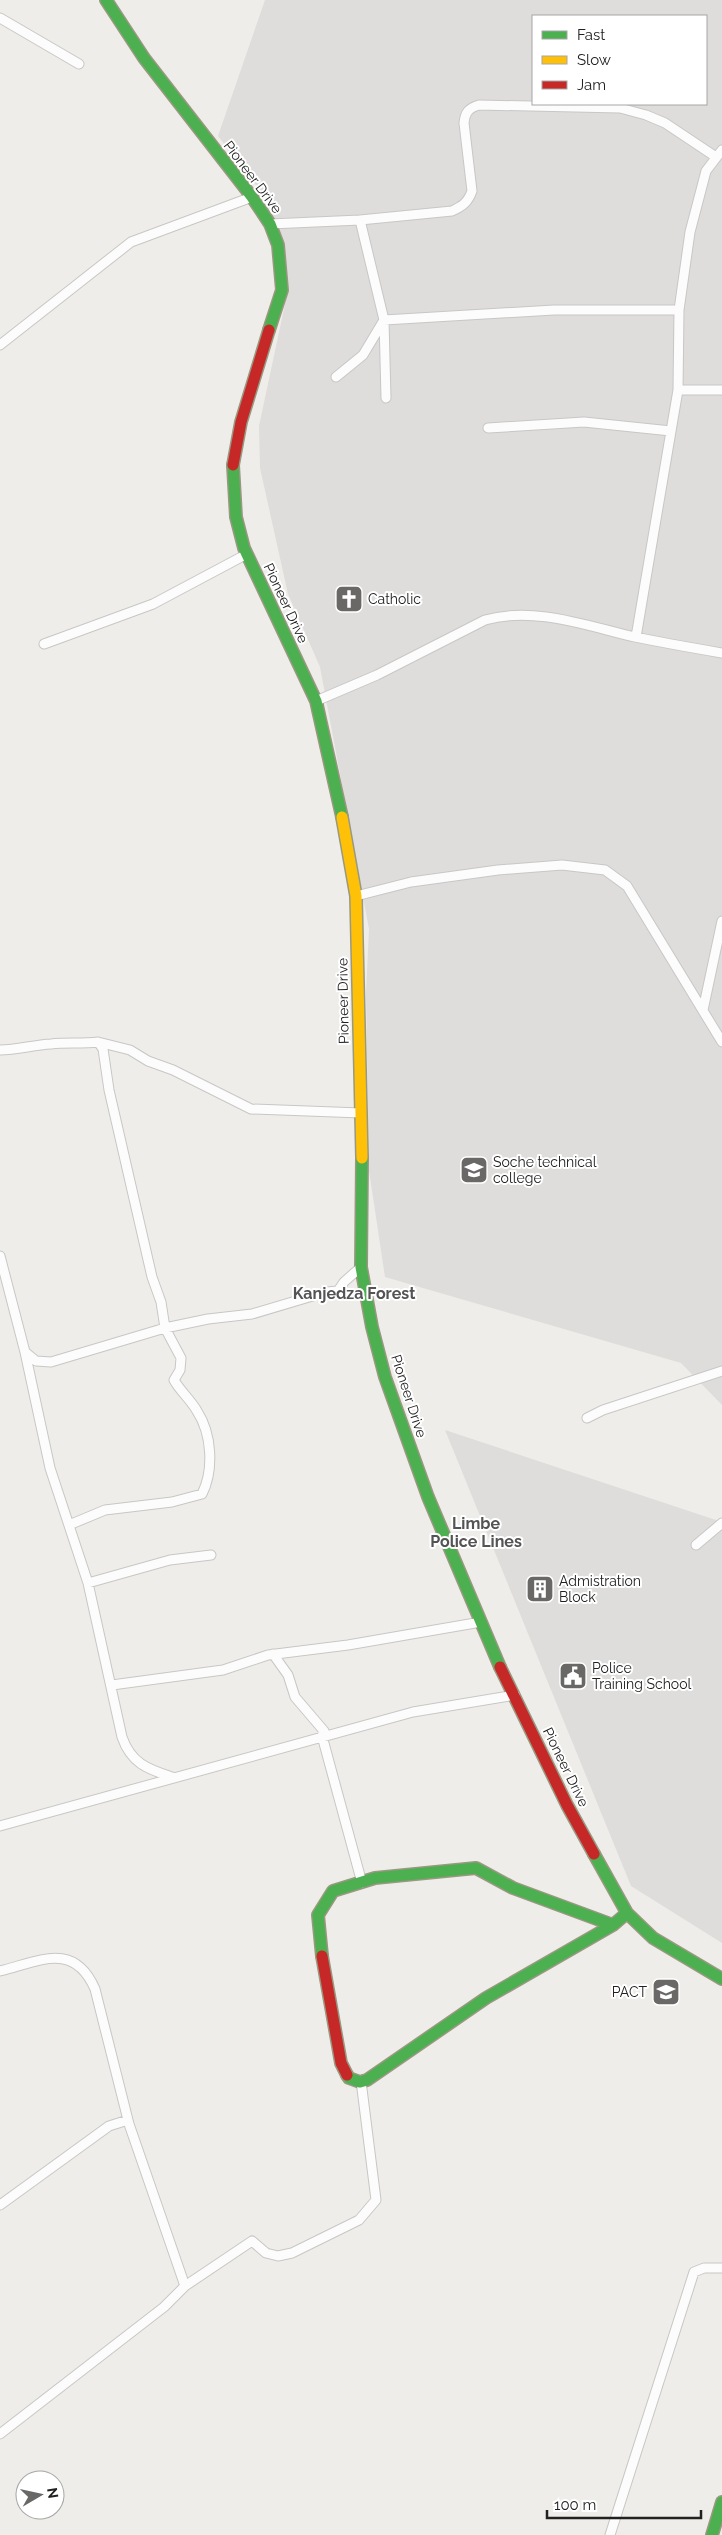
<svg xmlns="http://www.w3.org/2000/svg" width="722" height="2535" font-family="Raleway,sans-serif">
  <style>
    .residential { fill: #dedddb; fill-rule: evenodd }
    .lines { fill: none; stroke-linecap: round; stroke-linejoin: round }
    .street-casing { stroke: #c8c7c5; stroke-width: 11 }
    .fast-casing { stroke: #989980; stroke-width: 14 }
    .slow-casing { stroke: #989980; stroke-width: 14 }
    .jam-casing { stroke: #989980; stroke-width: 14 }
    .street { stroke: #fdfcfc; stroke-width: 9 }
    .fast { stroke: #4caf50; stroke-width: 11 }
    .slow { stroke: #ffc107; stroke-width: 11 }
    .jam { stroke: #c62828; stroke-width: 11 }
    .labels { text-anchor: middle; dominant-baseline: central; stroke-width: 4; stroke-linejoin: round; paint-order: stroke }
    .street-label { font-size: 14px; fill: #212121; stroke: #fff }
    .poi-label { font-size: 14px; fill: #212121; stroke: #fff; text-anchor: start }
    .quarter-label { font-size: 16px; font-weight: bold; fill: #545454; stroke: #fff }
  </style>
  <rect width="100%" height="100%" fill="#efede9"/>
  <path class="residential" d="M265,0H722V1405L681,1363L385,1277L369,1171L366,993L369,929L320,667L288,594L260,468L259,426L288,290L270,203L218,136ZM533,16H706V104H533Z
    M445,1430L722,1522V1943L631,1886Z"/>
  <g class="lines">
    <defs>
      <path id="street" d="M0,18L79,64
        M360,220L384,320L386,398
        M270,224L360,220L452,211C463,206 468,202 472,191L464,123C465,112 469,108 479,105L620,108L646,115L665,123L716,157
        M384,320L554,310H679
        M0,345L131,242L252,197
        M336,377L363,355L384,320
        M678,390H722
        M488,428L584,422L671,431
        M636,637L678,390L679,310L690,232L706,171L722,150
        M44,644L153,604L247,554
        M316,701L377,675L485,620C534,606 587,626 635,637C664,643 693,648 722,653
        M356,896L411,882L498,870L562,865L605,870L627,886L722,1042
        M703,1010L722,921
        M98,1042L130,1050L148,1061L173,1070L251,1109L361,1113
        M0,1050C17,1050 33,1045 51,1044C66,1042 82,1044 98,1042L103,1049L109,1090L152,1277L161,1302L165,1328L181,1358L180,1370L174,1380C180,1391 191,1400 197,1411C212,1434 214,1470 202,1494L172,1502L105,1510L69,1525
        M0,1256L25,1352L50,1468L88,1583L122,1737C131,1763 147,1769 172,1777
        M25,1352L36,1361L51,1362L165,1328L208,1319L252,1314L326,1292L338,1291L344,1282L361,1267
        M587,1418L603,1410L722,1371
        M696,1545L722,1523
        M88,1583L170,1560L211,1555
        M273,1654L288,1675L295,1697L324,1731L322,1736L362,1883
        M112,1685L223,1670L268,1655L348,1645L481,1622
        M0,1826L413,1712L515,1695
        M0,1971C40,1961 74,1941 95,1989L129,2124L185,2286L164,2307L0,2434
        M0,2205L109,2126L128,2120
        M185,2286L252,2241L266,2253L278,2256L292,2253L359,2220L376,2200L361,2081
        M610,2535L694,2272L704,2268H722"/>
      <path id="fast" d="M106,0L144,58L252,197L270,224L278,245L282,290L269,330
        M233,465L236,517L244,548L316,701L342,817
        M362,1158L361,1267L372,1327L385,1377L428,1497L500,1667
        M594,1854L627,1913L653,1938L722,1979
        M322,1956L318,1915L333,1891L375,1878L476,1868L513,1888L613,1925
        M347,2075L349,2078L360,2082L367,2080L486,1998L613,1925L627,1913
        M712,2535L722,2502"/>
      <path id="slow" d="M342,817L356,896L362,1158"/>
      <path id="jam" d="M233,465L241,422L269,330
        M500,1667L567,1805L594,1854
        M322,1956L341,2063L347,2075"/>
    </defs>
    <use href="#street" class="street-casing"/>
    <use href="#fast" class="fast-casing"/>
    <use href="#slow" class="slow-casing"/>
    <use href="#jam" class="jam-casing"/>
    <use href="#street" class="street"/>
    <use href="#fast" class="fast"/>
    <use href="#slow" class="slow"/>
    <use href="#jam" class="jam"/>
  </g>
  <defs>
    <symbol id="church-square" viewBox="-11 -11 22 22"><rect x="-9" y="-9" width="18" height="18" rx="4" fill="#696867" stroke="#fff"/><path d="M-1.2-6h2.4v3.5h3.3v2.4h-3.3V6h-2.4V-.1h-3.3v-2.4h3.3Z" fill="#fff"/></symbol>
    <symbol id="university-square" viewBox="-11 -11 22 22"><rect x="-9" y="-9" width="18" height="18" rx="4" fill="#696867" stroke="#fff"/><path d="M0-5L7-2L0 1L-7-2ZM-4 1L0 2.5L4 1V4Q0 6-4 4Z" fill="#fff"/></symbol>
    <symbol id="building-square" viewBox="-11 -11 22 22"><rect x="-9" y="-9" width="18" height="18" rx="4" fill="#696867" stroke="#fff"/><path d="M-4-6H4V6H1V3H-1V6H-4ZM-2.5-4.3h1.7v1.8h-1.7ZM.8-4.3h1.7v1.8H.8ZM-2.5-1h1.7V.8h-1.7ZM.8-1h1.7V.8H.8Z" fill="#fff"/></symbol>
    <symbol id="civic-square" viewBox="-11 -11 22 22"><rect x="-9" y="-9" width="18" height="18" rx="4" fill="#696867" stroke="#fff"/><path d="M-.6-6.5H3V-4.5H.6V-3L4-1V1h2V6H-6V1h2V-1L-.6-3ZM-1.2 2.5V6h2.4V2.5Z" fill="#fff"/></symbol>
    <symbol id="school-square" viewBox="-11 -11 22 22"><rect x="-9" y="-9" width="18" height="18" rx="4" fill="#696867" stroke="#fff"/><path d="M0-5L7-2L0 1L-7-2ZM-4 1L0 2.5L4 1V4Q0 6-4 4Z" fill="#fff"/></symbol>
  </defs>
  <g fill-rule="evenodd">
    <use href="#church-square" x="333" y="583" width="32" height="32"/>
    <use href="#university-square" x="458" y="1154" width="32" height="32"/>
    <use href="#building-square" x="524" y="1573" width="32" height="32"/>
    <use href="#civic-square" x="557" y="1660" width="32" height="32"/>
    <use href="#school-square" x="650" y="1976" width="32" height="32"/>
  </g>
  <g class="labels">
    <g class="street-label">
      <text transform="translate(253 177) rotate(53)">Pioneer Drive</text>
      <text transform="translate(286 603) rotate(65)">Pioneer Drive</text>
      <text transform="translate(343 1001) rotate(-91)">Pioneer Drive</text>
      <text transform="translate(409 1396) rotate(72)">Pioneer Drive</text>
      <text transform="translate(566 1767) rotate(64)">Pioneer Drive</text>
    </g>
    <g class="poi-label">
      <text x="368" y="599">Catholic</text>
      <text x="493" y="1162">Soche technical<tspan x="493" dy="16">college</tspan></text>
      <text x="559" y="1581">Admistration<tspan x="559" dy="16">Block</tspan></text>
      <text x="592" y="1668">Police<tspan x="592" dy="16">Training School</tspan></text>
      <text x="647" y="1992" text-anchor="end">PACT</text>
    </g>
    <g class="quarter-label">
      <text x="354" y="1293">Kanjedza Forest</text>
      <text x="476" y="1523">Limbe<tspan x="476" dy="18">Police Lines</tspan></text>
    </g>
  </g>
  <rect x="532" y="15" width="175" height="90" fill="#ffffff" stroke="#a6a6a6"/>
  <rect x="542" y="31" width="25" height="8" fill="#4caf50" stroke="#a6a6a6"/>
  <text x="577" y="40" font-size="15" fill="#212121">Fast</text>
  <rect x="542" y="56" width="25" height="8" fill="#ffc107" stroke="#a6a6a6"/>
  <text x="577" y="65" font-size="15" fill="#212121">Slow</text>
  <rect x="542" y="81" width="25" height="8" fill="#c62828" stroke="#a6a6a6"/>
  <text x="577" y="90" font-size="15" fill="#212121">Jam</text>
  <g transform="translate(40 2495) rotate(81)"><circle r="24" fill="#ffffff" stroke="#a6a6a6"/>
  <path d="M0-4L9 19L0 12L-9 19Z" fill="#696867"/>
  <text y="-8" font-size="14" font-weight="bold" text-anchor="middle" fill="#212121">N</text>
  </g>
  <path d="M547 2510v8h154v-8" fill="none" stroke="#212121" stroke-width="2.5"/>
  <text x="554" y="2510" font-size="15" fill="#212121" stroke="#ffffff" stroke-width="4" paint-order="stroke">100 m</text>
</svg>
